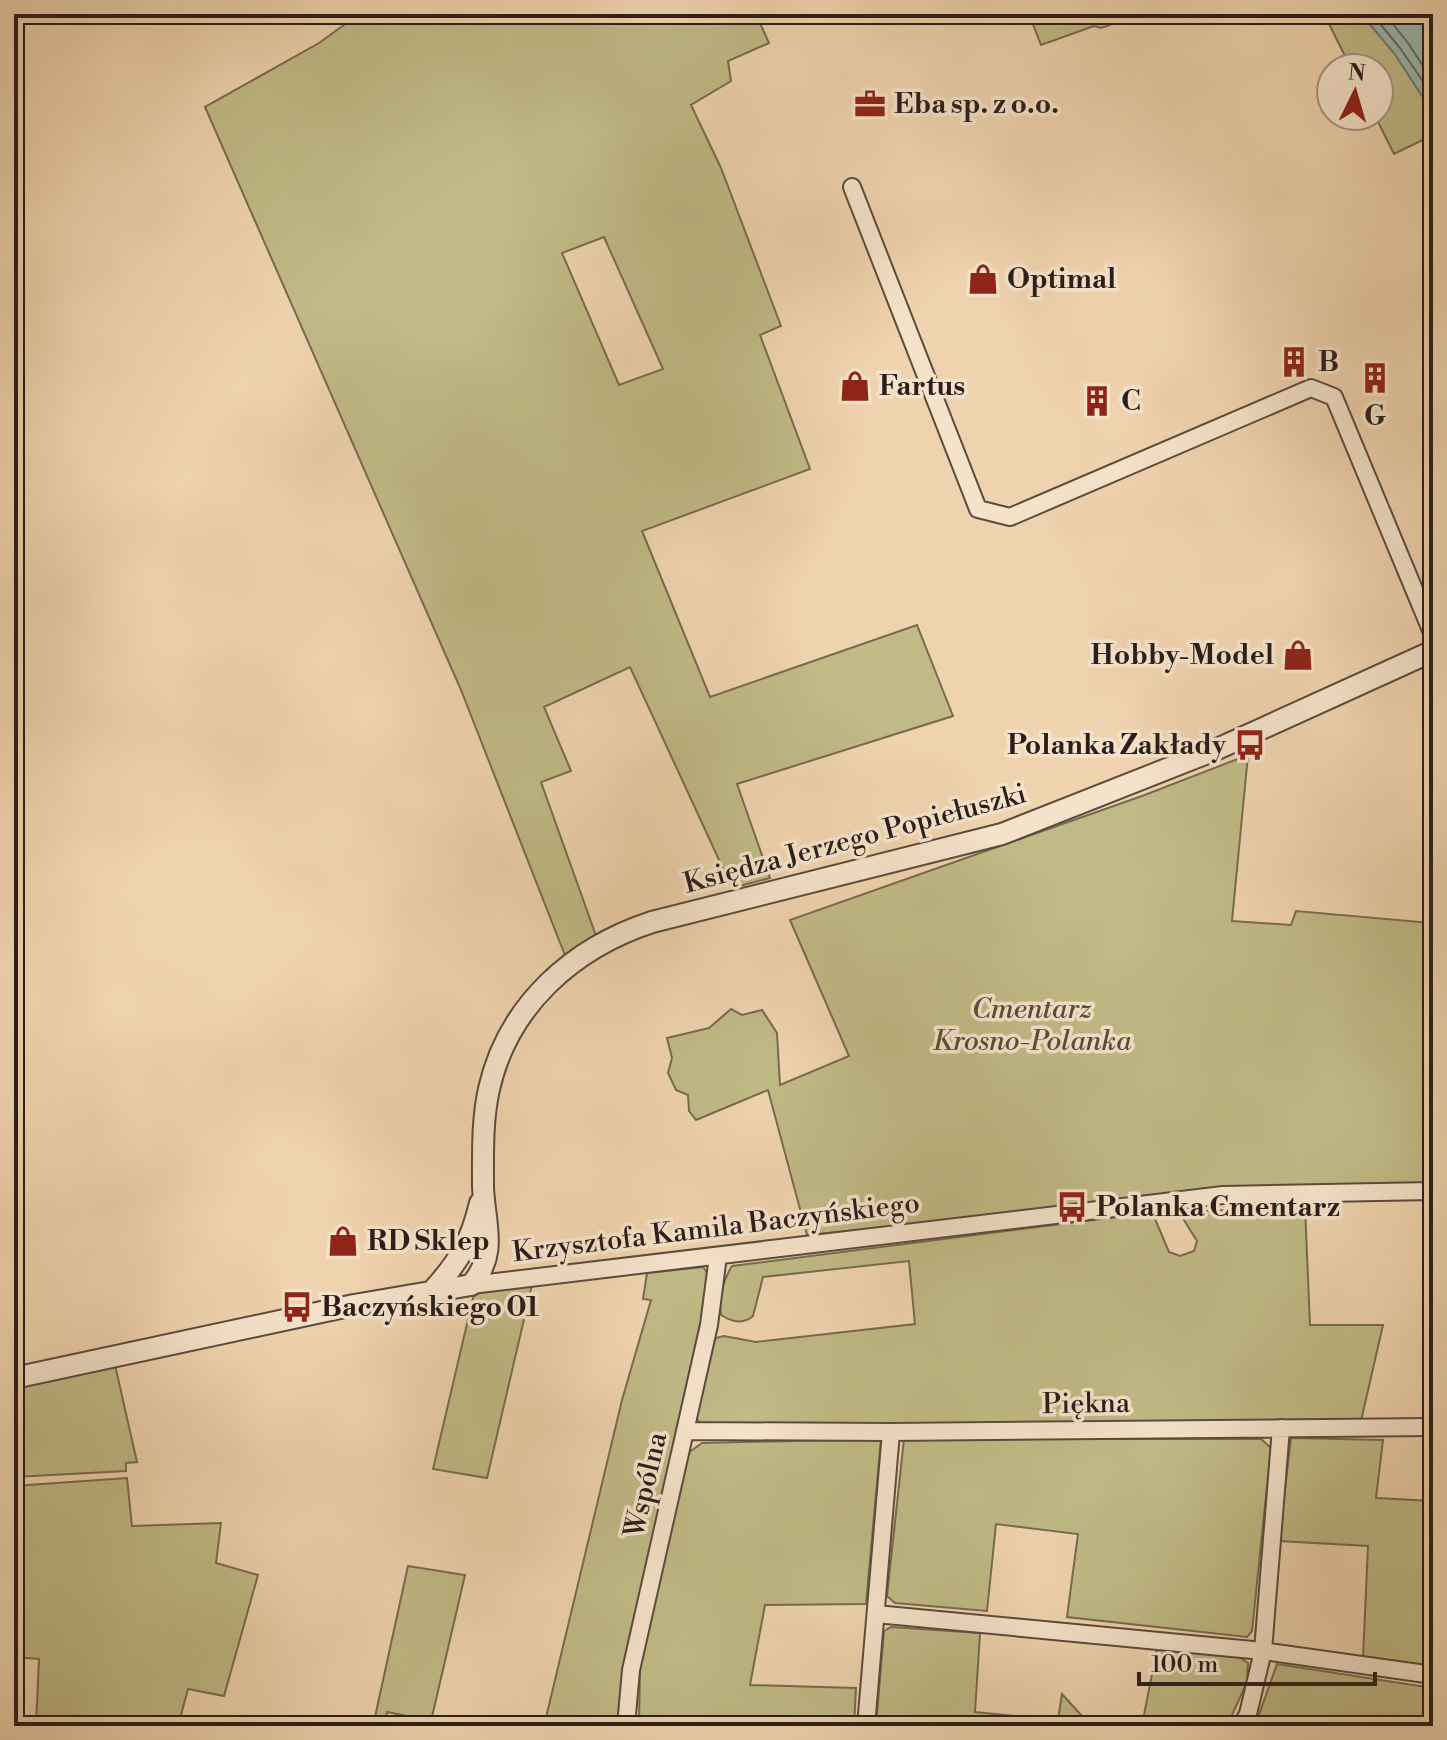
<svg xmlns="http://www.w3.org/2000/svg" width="1447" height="1740" font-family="'Libre Bodoni',serif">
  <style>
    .green { fill: #c0ba86; stroke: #756c50; stroke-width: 2; fill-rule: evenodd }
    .water { fill: #9ab7ad; stroke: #6d7a72; stroke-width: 2 }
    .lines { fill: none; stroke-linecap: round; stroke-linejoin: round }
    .shore { stroke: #626a64; stroke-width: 2 }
    .minor-casing { stroke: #5b4b3f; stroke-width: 20 }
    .tertiary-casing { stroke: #5b4b3f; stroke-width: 24 }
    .minor { stroke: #f5e2ca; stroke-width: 16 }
    .tertiary { stroke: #f5e2ca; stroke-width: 20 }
    .labels { text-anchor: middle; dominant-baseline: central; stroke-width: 7; stroke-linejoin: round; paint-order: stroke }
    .poi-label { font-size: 28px; font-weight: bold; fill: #2a1e1a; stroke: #f5e2ca; text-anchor: start }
    .street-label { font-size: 28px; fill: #2a1e1a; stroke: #f5e2ca }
    .park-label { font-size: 28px; font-style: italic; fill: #574d3a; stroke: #f5e2ca }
  </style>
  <rect width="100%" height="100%" fill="#efd3ae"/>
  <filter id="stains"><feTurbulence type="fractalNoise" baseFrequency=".0025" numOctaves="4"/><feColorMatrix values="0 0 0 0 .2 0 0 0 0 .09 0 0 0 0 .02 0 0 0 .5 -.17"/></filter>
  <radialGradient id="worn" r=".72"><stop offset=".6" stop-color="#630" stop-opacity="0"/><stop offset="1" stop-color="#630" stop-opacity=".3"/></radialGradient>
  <path class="green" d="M359,14H756L769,43L728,61L731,81L691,105L721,168L781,326L760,335L810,469L642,531L710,697L917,625L953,716L737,784L770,878L732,888L630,667L544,707L571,771L541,782L599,944L568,963L461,690L205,107L319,43ZM604,237L663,369L619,385L562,253Z
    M1029,14H1142L1101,28L1094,26L1041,45Z
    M1324,14H1433V135L1394,154L1375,116H1379V68H1351Z
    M1248,755L1232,921L1291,925L1296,911L1431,923L1433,903V1150L1429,1151L1427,1191L1223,1195L807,1235L768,1090L696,1120L689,1111L688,1095L676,1090L668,1073L672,1058L667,1038L709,1028L731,1009L742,1015L762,1010L777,1033L780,1085L849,1056L790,920L1142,796Z
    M1305,1207L1310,1325H1383L1361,1421L706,1425L698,1421L696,1415L711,1344L716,1338L724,1336L756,1342L915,1324L909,1261L763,1277L753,1316C743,1325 732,1322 721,1315C718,1299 723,1280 732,1266L1156,1212L1155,1219L1169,1252L1180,1256L1194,1251L1197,1241L1182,1217L1185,1212Z
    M703,1267L709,1275V1285L630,1639L624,1671L620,1726H544L622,1400L651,1300L643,1299L647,1273Z
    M532,1285L487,1478L433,1469L474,1294Z
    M115,1365L137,1462L126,1463V1471L14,1477V1386Z
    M1291,1438L1383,1440L1376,1498L1433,1501V1666L1363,1658L1368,1546L1279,1541Z
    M881,1439L866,1604L765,1605L750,1685L856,1688L854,1726H639L640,1668L688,1453L702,1443Z
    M904,1439H1261L1271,1448L1252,1631L1247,1637L1067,1617L1078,1534L996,1524L987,1611L895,1603L887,1596Z
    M127,1478L132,1526L221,1523L216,1563L258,1575L224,1696L188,1689L178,1726H36L39,1659L14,1657L16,1608L24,1593L14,1565V1486Z
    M408,1566L465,1575L431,1721L387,1712L385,1726H373Z
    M891,1627L980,1633L975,1712L1058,1720L1062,1694L1091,1726H876L884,1631Z
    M1157,1649L1239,1657L1248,1663L1247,1682L1227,1726H1133L1131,1719L1143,1720Z
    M1277,1664L1433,1688V1726H1255Z"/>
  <path class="water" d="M1361,14H1433V106L1424,99L1394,53Z"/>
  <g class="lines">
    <path class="shore" d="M1372,14L1400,48L1433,96
      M1385,14L1408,43L1433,81"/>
    <defs>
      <path id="minor" d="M852,187L978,509L1010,517L1311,388L1334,397L1433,635
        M471,1285L1223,1195L1433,1191
        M685,1431L891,1432L1433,1427
        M876,1614L1263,1651L1433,1675
        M626,1726L631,1670L709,1325L718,1256
        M866,1726L891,1432
        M1241,1726L1248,1714L1263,1651L1281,1428"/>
      <path id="tertiary" d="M471,1285C499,1253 484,1223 483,1186C483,1154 482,1120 489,1089C508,1005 573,948 652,922L1002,834L1215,750L1433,651
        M434,1289C460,1260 471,1241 480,1203
        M14,1378L354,1305L471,1285"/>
    </defs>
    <use href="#minor" class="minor-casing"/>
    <use href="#tertiary" class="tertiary-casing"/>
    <use href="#minor" class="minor"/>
    <use href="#tertiary" class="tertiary"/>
  </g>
  <defs>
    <symbol id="office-bare" viewBox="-9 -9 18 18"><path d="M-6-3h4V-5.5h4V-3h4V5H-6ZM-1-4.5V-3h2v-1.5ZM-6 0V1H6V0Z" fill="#8f2418" stroke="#f5e2ca" stroke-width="2.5" paint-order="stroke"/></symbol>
    <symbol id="shop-bare" viewBox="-9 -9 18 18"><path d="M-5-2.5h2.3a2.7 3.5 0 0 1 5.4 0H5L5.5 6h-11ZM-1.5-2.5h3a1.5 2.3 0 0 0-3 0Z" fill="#8f2418" stroke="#f5e2ca" stroke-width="2.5" paint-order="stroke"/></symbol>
    <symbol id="building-bare" viewBox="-9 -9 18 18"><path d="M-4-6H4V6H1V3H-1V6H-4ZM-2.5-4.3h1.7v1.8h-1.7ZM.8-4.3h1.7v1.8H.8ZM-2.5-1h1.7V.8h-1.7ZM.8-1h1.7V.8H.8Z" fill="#8f2418" stroke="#f5e2ca" stroke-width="2.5" paint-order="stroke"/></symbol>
    <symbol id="bus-bare" viewBox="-9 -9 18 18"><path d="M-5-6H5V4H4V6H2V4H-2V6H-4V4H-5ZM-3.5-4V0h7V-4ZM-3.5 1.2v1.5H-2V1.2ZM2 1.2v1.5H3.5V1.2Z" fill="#8f2418" stroke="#f5e2ca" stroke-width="2.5" paint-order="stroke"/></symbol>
  </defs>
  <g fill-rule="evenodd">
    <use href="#office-bare" x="848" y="82" width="44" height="44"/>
    <use href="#shop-bare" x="961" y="257" width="44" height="44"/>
    <use href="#building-bare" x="1272" y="340" width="44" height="44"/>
    <use href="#building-bare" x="1353" y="356" width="44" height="44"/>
    <use href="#shop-bare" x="833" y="364" width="44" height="44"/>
    <use href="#building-bare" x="1075" y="379" width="44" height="44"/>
    <use href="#shop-bare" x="1276" y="633" width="44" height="44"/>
    <use href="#bus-bare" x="1228" y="723" width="44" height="44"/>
    <use href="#bus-bare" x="1050" y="1185" width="44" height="44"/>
    <use href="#shop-bare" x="321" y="1219" width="44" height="44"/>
    <use href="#bus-bare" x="275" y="1285" width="44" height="44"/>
  </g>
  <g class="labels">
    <g class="poi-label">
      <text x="894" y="104">Eba sp. z o.o.</text>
      <text x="1007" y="279">Optimal</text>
      <text x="1318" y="362">B</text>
      <text x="879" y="386">Fartus</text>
      <text x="1121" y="401">C</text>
      <text x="1375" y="416" text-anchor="middle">G</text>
      <text x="1274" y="655" text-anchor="end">Hobby-Model</text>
      <text x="1226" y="745" text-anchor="end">Polanka Zakłady</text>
      <text x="1096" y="1207">Polanka Cmentarz</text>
      <text x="367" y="1241">RD Sklep</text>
      <text x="321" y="1307">Baczyńskiego 01</text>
    </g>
    <g class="street-label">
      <text transform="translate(855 839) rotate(-15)">Księdza Jerzego Popiełuszki</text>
      <text transform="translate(716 1228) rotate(-7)">Krzysztofa Kamila Baczyńskiego</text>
      <text transform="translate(1086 1404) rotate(-1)">Piękna</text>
      <text transform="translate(646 1485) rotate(-77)">Wspólna</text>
    </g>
    <g class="park-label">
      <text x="1032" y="1009">Cmentarz<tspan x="1032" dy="32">Krosno-Polanka</tspan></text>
    </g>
  </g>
  <rect width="1447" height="1740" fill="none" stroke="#efd3ae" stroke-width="48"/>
  <rect x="16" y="16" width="1415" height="1708" fill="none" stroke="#2a1e1a" stroke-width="4"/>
  <rect x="24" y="24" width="1399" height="1692" fill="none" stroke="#2a1e1a" stroke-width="2"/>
  <g transform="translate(1355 92) rotate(5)"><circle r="38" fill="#f5e2ca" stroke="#a49484" stroke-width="2"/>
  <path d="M0-6L14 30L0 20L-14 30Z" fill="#8f2418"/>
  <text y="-12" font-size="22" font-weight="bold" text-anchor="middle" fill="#2a1e1a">N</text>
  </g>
  <path d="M1139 1672v12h236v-12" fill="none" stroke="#2a1e1a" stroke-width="4"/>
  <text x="1151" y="1672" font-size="24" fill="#2a1e1a" stroke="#f5e2ca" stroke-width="6" paint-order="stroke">100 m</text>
  <rect width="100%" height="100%" filter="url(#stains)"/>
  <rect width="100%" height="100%" fill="url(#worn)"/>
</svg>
